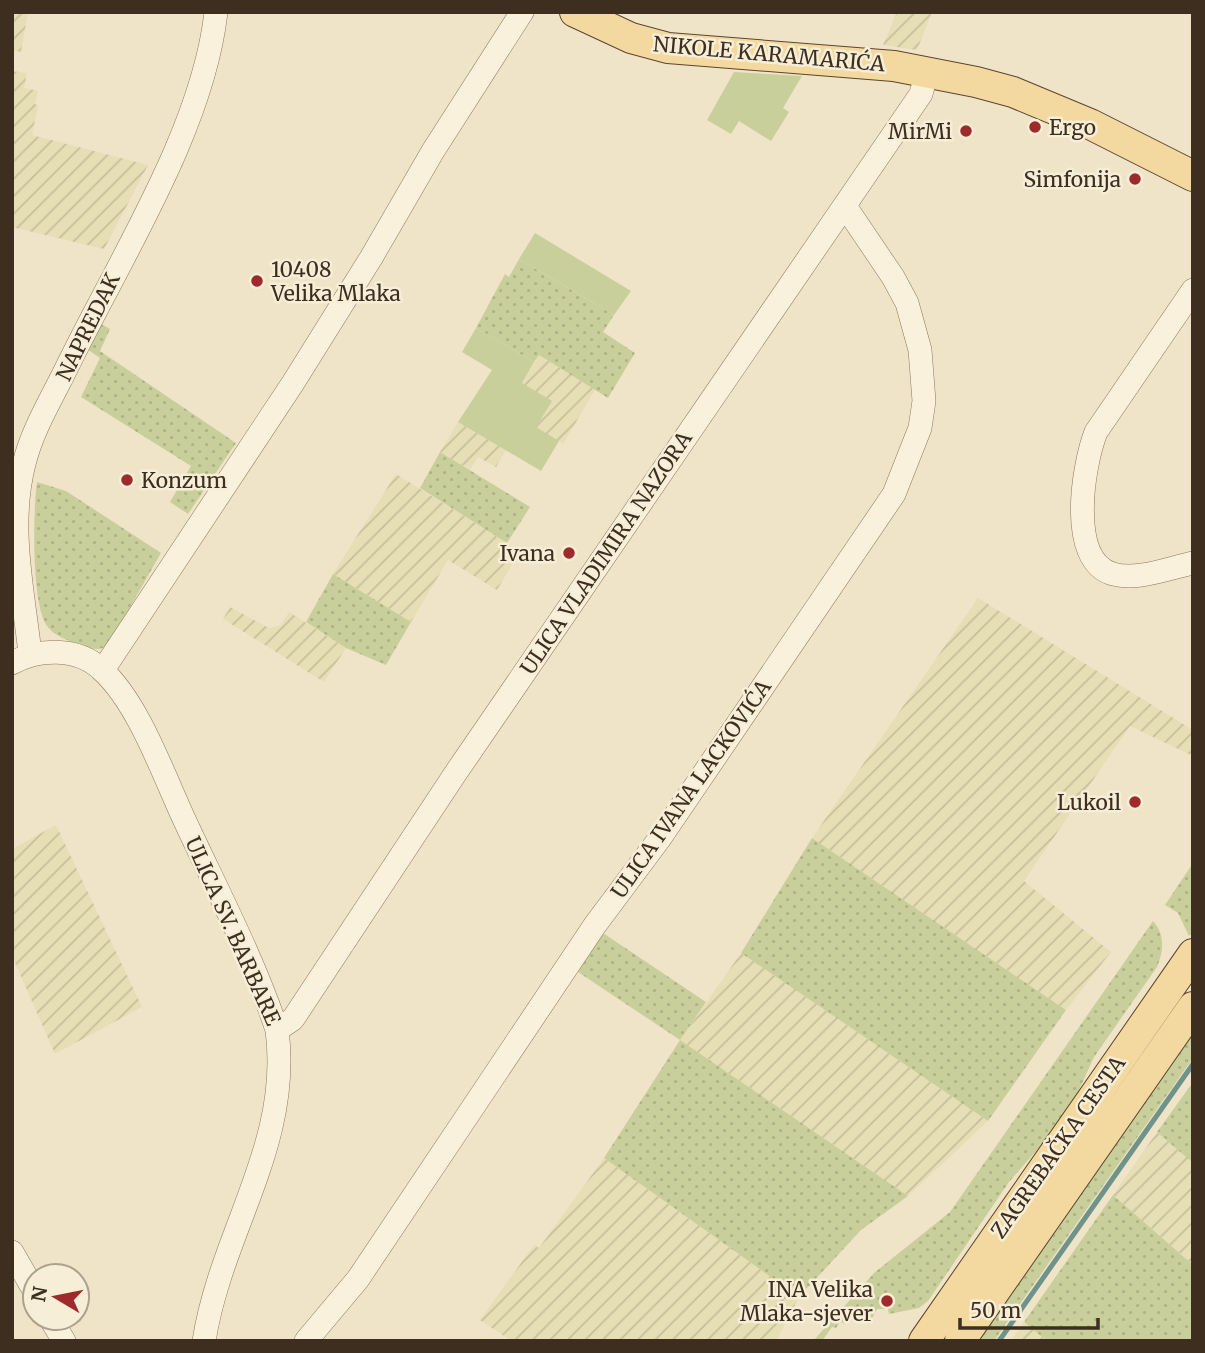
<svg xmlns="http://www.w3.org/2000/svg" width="1205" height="1353" font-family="Merriweather,serif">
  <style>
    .farmland { fill: url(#farmland-furrows) }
    .grass { fill: url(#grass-dots) }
    .garden { fill: #c9cf9b }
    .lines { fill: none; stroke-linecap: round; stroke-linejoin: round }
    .stream { stroke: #6f938a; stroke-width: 5 }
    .minor-casing { stroke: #8d765c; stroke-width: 24 }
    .major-casing { stroke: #5b4430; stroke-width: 32 }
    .minor { stroke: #faf1dc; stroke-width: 23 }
    .major { stroke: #f3d9a0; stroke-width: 30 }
    .poi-dot { fill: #9e2a2b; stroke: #f7eed8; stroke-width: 2.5 }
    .labels { text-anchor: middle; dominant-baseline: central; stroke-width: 5; stroke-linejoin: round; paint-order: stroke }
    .street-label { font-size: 21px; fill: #3d2e20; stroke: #f7eed8 }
    .poi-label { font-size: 21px; fill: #3d2e20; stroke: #f7eed8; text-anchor: end }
  </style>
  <defs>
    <pattern id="farmland-furrows" width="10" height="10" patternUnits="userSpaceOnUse" patternTransform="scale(1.75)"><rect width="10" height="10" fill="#e6deb5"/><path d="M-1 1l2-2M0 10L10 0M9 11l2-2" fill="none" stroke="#c6bf9b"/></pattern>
    <pattern id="grass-dots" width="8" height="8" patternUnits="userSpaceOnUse" patternTransform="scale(1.75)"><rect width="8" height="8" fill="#c9cf9b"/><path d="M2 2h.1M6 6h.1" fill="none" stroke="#aeb285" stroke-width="1.8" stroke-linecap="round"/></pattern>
  </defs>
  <rect width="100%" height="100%" fill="#f0e4c8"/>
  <path class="farmland" d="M12,12H28L21,52L12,50Z
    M897,12H932L917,50L883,45Z
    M12,71L27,73L24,88L38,91L35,104L38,106L32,135L148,165L104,249L12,227Z
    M539,355L595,390L563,444L536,428L522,383Z
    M458,422L506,450L496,467L478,457L470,470L440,452Z
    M396,474L520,551L497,590L448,560L411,622L333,574Z
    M978,598L1193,730V756L1130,726L1024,881L1111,952L1066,1010L812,838Z
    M230,607L269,628L281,625L289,612L346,648L324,682L223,619Z
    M56,825L142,1007L55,1054L12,956V849Z
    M741,953L988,1121L908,1196L680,1040Z
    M1157,1132L1193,1163V1265L1113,1195Z
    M604,1158L799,1297L776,1341H512L480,1320L534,1245L539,1248Z
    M1024,1322L1047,1341H1011Z"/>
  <path class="grass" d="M519,259L614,315L603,332L635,353L608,398L539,355L534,362L476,328L505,274L509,277Z
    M98,322L110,329L100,351L236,443L188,514L170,502L191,466L81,397L100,358L84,347Z
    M440,452L530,507L507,543L420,488Z
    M37,482L66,491L161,553L109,644C99,652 92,649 80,645C69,641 54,636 47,626C31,604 33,509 37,482Z
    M333,574L411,622L386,665L346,648L306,622Z
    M812,838L1066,1010L988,1121L741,953Z
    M1193,863V932L1189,936L1178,913L1165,905Z
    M1153,921C1165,934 1164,951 1157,967L1094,1057L1074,1101L1045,1141L1009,1182L928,1301L919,1308L889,1314L888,1309H877L869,1324L853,1313L845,1324L840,1322L836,1328L832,1327L822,1341H813L874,1273L950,1212Z
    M603,933L706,1002L680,1040L908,1196L861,1230L799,1297L604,1158L680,1040L578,972Z
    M1193,1022V1058L994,1341H972Z
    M1193,1082V1163L1157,1132Z
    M1113,1195L1193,1265V1341H1047L1024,1322Z"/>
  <path class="garden" d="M734,72L802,76L783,108L789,112L771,141L739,121L731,134L707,120Z
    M535,233L631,291L614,315L519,259Z
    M476,328L534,362L522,383L552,401L536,427L559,441L541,471L458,422L492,370L462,352Z"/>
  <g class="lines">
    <path class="stream" d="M999,1341L1193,1064"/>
    <defs>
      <path id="minor" d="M1193,290L1096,432C1083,465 1067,561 1113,574C1137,581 1169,568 1193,563
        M30,653C23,591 8,526 24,464C32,430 52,398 67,367C119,260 203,130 216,12
        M12,663C39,648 78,647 102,670C139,704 163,774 184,819C216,888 253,958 277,1030C292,1144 221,1232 204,1341
        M103,670L293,383L371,258L433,151L522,12
        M277,1030L293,1019L455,774L921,94L927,71
        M12,1252L35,1292
        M50,1318L64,1341
        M306,1341L358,1279L595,925L660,838L894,494L920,428L924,401L920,350L907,303L893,277L845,206"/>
      <path id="major" d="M575,12L631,38L668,48L894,66L976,82L1013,92L1090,124L1193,176
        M924,1341L1193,954
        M960,1341L1193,1007"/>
    </defs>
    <use href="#minor" class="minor-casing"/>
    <use href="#major" class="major-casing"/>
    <use href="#minor" class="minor"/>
    <use href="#major" class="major"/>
  </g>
  <g class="poi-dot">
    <circle cx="1035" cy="127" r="7"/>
    <circle cx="966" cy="131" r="7"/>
    <circle cx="1135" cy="179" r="7"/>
    <circle cx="257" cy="281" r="7"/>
    <circle cx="127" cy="480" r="7"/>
    <circle cx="569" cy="553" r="7"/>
    <circle cx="1135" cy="802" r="7"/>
    <circle cx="887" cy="1301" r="7"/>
  </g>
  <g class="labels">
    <g class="street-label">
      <text transform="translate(769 54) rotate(5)">NIKOLE KARAMARIĆA</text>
      <text transform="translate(88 327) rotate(-64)">NAPREDAK</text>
      <text transform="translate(606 553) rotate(-56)">ULICA VLADIMIRA NAZORA</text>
      <text transform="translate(691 789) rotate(-55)">ULICA IVANA LACKOVIĆA</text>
      <text transform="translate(233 931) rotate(66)">ULICA SV. BARBARE</text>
      <text transform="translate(1058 1147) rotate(-55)">ZAGREBAČKA CESTA</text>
    </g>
    <g class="poi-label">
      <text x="1049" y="127" text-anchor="start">Ergo</text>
      <text x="952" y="131">MirMi</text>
      <text x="1121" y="179">Simfonija</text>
      <text x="271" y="269" text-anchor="start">10408<tspan x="271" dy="24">Velika Mlaka</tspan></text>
      <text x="141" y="480" text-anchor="start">Konzum</text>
      <text x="555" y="553">Ivana</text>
      <text x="1121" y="802">Lukoil</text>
      <text x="873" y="1289">INA Velika<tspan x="873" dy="24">Mlaka-sjever</tspan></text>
    </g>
  </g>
  <rect width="1205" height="1353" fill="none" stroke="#3d2e20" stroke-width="28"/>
  <g transform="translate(56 1297) rotate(280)"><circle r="33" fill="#f7eed8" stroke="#ada18e" stroke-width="2"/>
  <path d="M0-5L12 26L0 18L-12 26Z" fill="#9e2a2b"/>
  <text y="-10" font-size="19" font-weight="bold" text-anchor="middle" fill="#3d2e20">N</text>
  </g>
  <path d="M960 1318v10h138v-10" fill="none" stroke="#3d2e20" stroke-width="3.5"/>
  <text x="970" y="1318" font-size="21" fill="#3d2e20" stroke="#f7eed8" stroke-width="5" paint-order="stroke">50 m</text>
</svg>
